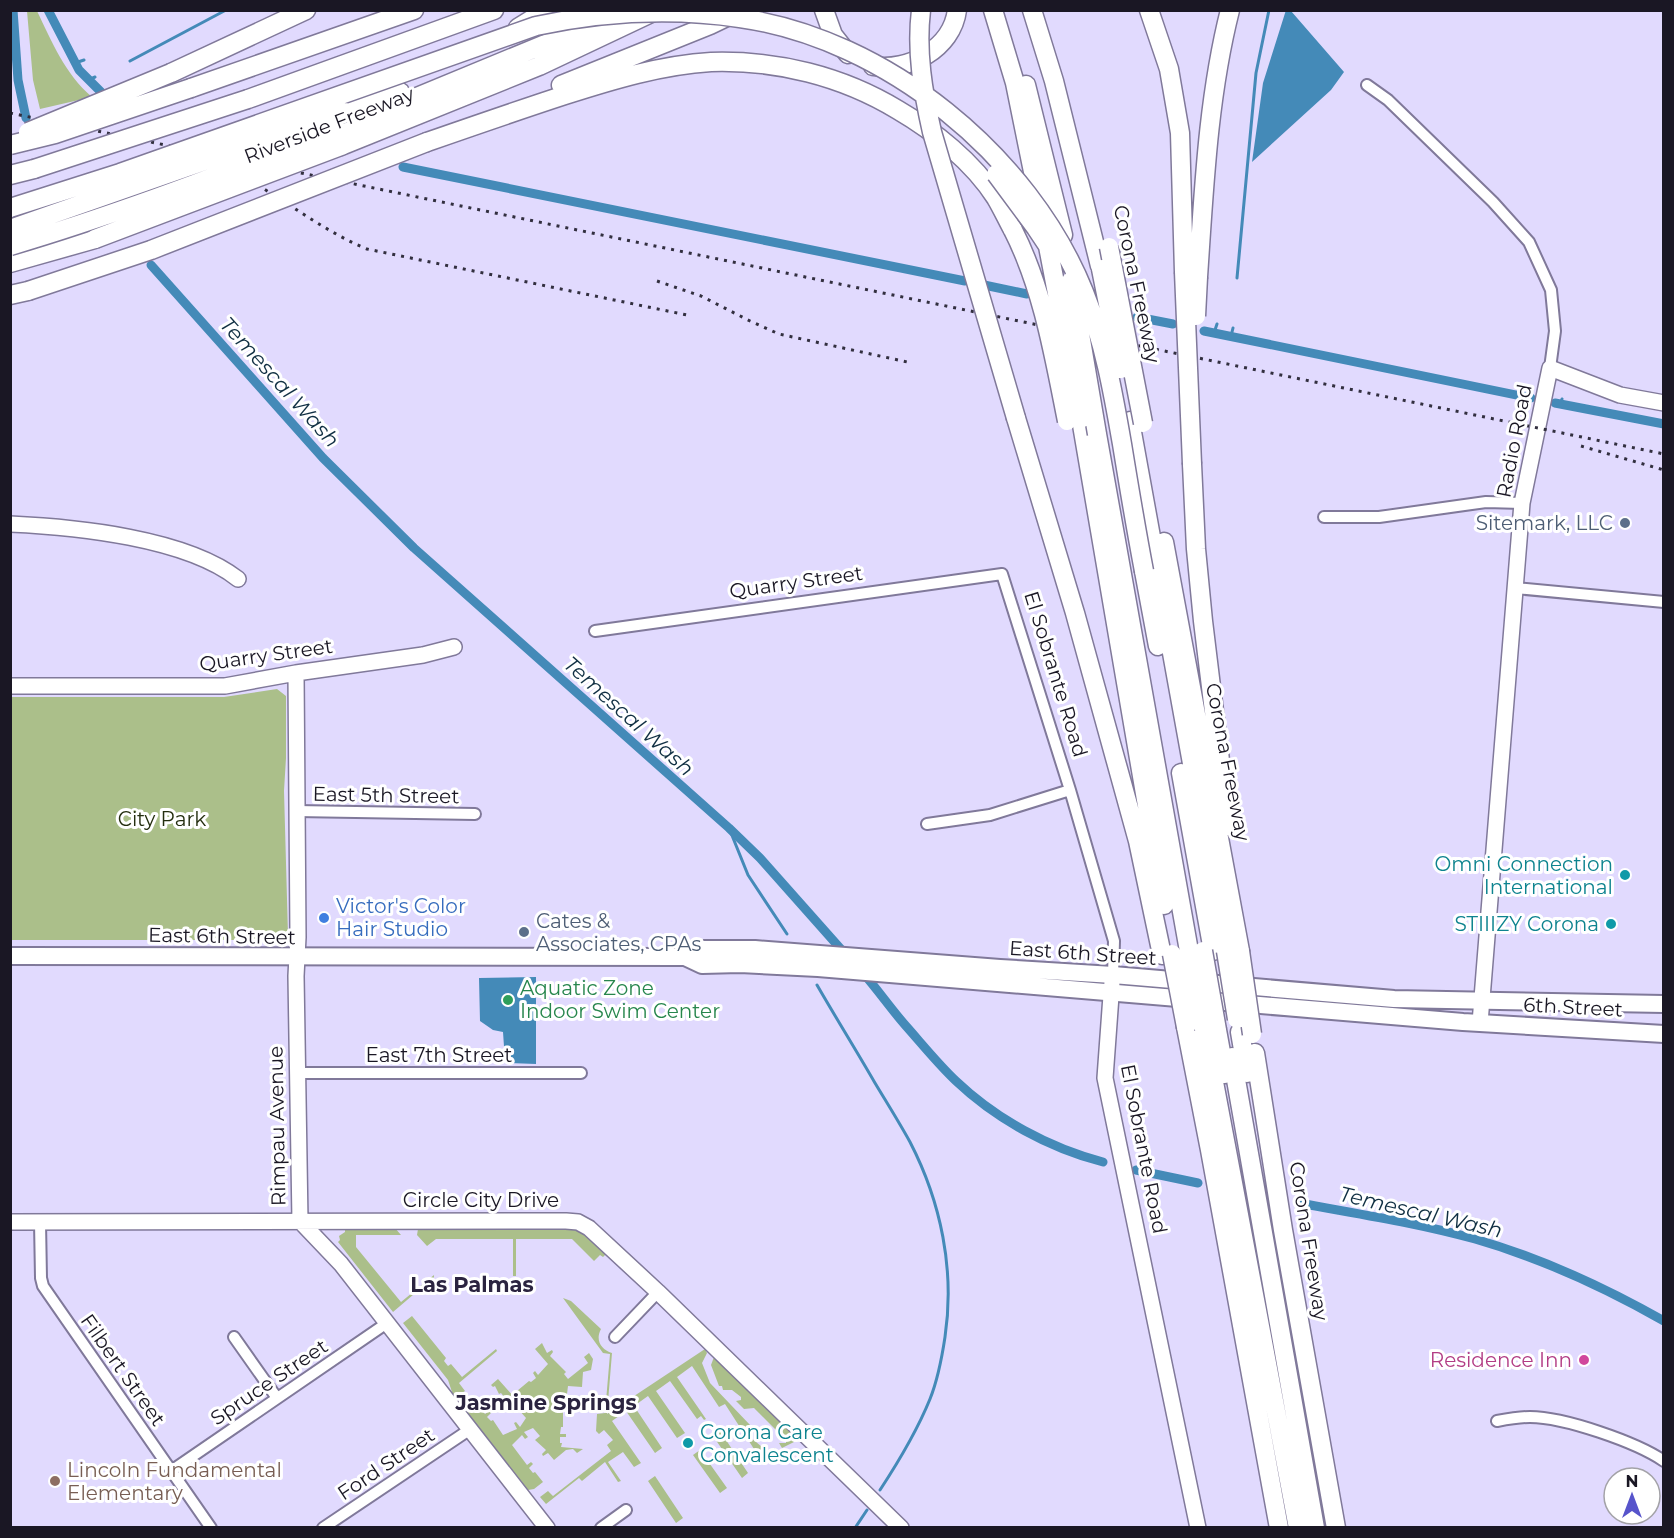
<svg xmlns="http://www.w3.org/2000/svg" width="1674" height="1538" font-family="Montserrat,sans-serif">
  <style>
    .green { fill: #abbf8a }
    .water { fill: #448ab8 }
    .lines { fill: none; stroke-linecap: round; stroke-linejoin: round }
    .stream { stroke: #448ab8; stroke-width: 3 }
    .canal { stroke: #448ab8; stroke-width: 9 }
    .street-casing { stroke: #80799a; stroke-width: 14 }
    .secondary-casing { stroke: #80799a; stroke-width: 18 }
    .primary-casing { stroke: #80799a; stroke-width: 20 }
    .highway-casing { stroke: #80799a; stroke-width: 21 }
    .street { stroke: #fff; stroke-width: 10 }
    .secondary { stroke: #fff; stroke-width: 15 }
    .primary { stroke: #fff; stroke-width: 16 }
    .highway { stroke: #fff; stroke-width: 18 }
    .rail { stroke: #322f3f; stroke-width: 3; stroke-dasharray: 3 6; stroke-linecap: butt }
    .highway-bridge-casing { stroke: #80799a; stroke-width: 21; stroke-linecap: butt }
    .highway-bridge { stroke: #fff; stroke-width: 18 }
    .service-dot { fill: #5c6f8a; stroke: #fff; stroke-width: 2 }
    .culture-dot { fill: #0f9aa8; stroke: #fff; stroke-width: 2 }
    .shop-dot { fill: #3f7fe0; stroke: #fff; stroke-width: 2 }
    .leisure-dot { fill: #2e9e5b; stroke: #fff; stroke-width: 2 }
    .hotel-dot { fill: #d1479c; stroke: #fff; stroke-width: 2 }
    .education-dot { fill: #8d6e63; stroke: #fff; stroke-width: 2 }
    .labels { text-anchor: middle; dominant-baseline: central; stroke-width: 6; stroke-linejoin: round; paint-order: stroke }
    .street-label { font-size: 20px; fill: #1a1724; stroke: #fff }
    .service-label { font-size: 20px; fill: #4e5e75; stroke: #fff; text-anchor: end }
    .park-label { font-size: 20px; fill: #242e0f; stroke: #fff }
    .culture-label { font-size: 20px; fill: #0d838f; stroke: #fff; text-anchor: end }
    .shop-label { font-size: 20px; fill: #366cbe; stroke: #fff; text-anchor: start }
    .leisure-label { font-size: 20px; fill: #27864d; stroke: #fff; text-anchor: start }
    .hotel-label { font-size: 20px; fill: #b23c85; stroke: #fff; text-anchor: end }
    .education-label { font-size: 20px; fill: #785e54; stroke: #fff; text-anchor: start }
    .water-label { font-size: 21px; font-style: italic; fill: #102f43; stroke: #fff }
    .neighbourhood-label { font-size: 21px; font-weight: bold; fill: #2b2440; stroke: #fff }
  </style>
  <rect width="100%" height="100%" fill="#e1dafe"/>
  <path class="green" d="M27,11H37C52,42 65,74 92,97L40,109L33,80Z
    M277,689L286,696V758L284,791L288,935L284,940H11V697H224Z
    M420,1227L573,1228L588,1236L606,1254L603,1257L600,1255L594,1261L572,1239H516V1276H513V1239H436L427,1246L417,1235L418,1229Z
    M345,1228H395L401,1235H356V1247L401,1302L434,1275V1277L393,1312L338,1242L340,1240L339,1236L345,1232Z
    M563,1298L571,1301L601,1329C595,1340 601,1350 612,1353L607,1414L705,1349L707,1353L702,1363L710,1383L751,1426L749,1436L769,1453H772L773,1448H775L777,1454L763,1463L725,1404L719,1407L692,1366L677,1377L706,1419L704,1420L701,1416L697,1419L670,1381L656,1391L685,1433L677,1438L648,1396L634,1406L662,1448L655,1453L626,1411L612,1421L641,1463L634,1467L623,1452L608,1462L621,1481L618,1482L605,1462L582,1481L579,1478L546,1504L540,1497L548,1491L553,1496L611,1451L607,1445L613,1440L604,1430L599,1434L596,1431L597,1414L605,1413L610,1354L603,1353Z
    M412,1316L446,1358L444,1361L448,1366L451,1364L462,1377L496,1349L497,1351L459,1383L465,1391L454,1398L448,1380L403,1323Z
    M542,1343L547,1353L552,1350L553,1352L550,1356L566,1372L564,1374L568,1379L588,1363L584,1357L589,1353L593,1359L591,1370L583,1372L582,1387L568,1386L567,1394H564L563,1400L569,1401V1404H563V1427H561L560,1434H566V1437H560V1443H562L561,1447L583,1449L577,1453L573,1449L566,1450L554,1460L548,1453L543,1456L542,1454L546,1450L535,1440L540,1436L533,1428L524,1432L528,1437L525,1439L522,1435L512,1445L527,1465L531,1462L533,1464L529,1468L533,1473L535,1472L543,1482L534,1489L528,1490L463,1410C463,1402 468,1400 473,1395L479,1406L482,1407L481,1409L485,1414L489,1411L491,1413L487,1417L491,1421L493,1420L503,1435L517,1429L514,1423L516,1422L520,1427L526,1418L519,1410L514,1413L507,1401L502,1404L500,1402L505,1398L501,1393L499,1394L495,1386L493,1387L491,1385L498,1379L514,1397L518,1393L517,1391L529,1381L531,1382L536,1378L533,1373L535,1371L538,1375L548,1364L535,1349Z
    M714,1357L796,1437L794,1442L782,1448L779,1443H786V1440L754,1408L744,1409L736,1401L741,1400V1397L732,1390H723L722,1386H719L711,1365Z
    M720,1431L748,1473L742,1478L713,1436Z
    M700,1450L727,1488L720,1493L693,1455Z
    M655,1476L683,1518L676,1523L648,1481Z"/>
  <path class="water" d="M1286,10L1291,11L1344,72L1331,90L1252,162L1263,83Z
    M536,977V1064L509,1063L505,1061L503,1032L493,1030L480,1021L479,978Z"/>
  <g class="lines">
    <path class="stream" d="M130,61L226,10
      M75,63L84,60
      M88,80L95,77
      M1237,278L1256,73L1269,10
      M1214,333L1217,324
      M1231,336L1233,328
      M1518,402V398
      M1560,404L1562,399
      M729,828L748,875L787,934
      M817,985C836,1018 856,1050 875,1083C887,1103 899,1122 910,1142C941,1202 955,1270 945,1337C942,1357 938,1379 930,1399C917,1431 899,1461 880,1490
      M855,1528L867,1510"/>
    <path class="canal" d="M13,10L18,80L26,118
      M48,10L79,70L101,92
      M403,167L965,281
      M151,265L323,458L414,548L729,828L760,858L847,956
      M984,285L1027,294
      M1137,317L1173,324
      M1204,331L1531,398
      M1555,403L1664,424
      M863,973C878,990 891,1009 906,1026C922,1044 938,1064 956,1081C996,1119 1049,1148 1103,1162
      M1136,1170L1198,1183
      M1299,1203C1358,1214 1418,1223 1475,1239C1541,1258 1604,1287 1664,1321"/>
    <defs>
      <path id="street" d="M1367,85L1388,100L1493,202L1529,242L1551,290L1555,331L1550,368
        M1324,517H1379L1486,502L1522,503
        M1515,588L1664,602
        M595,631L1002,574L1070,790L1114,941L1113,975
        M296,811L475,814
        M927,824L990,815L1070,790
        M297,1073H581
        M40,1222L41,1278L43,1286L211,1528
        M234,1337L277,1398
        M615,1337L658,1292
        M1497,1421C1508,1419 1519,1417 1530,1417C1564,1417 1636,1442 1664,1461
        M171,1471L387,1323
        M323,1528L469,1430
        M601,1528L626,1510"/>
      <path id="secondary" d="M10,524C76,527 186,538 238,579
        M296,673L298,937L296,976L300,1221L341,1264L547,1528
        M10,686H225L296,673L423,655L454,647
        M1112,982L1105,1078L1198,1528
        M1480,1023L1522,503L1550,368L1620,395L1664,403
        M10,1222L566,1221L578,1222L589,1228L658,1292L901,1528"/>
      <path id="primary" d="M10,956L685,957L702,965L740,964L818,968L1463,1022L1664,1034
        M685,957L697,949H755L1000,968L1113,975L1394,999L1664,1004"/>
      <path id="highway" d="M824,10L833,35L848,54
        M993,10L1015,83L1042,216
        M1032,10L1054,81L1100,266
        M1149,10L1169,69L1180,133L1184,272
        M518,28L547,10
        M873,66C908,72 952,49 957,10
        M171,73L306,10
        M561,85L710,25L735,13
        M1026,85L1063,235
        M191,88L414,10
        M248,99L494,10
        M345,112L400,92
        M337,130L613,16
        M427,142C473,126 519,110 565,95C612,80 661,65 711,62C777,60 842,76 898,110C934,131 973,162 996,198C1002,208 1007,219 1013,230
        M341,146L539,66L651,13
        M10,175L34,169
        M10,263L95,239
        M1198,277C1204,188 1208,97 1230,10
        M10,295L28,291
        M1016,418L1075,613L1138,841L1162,955
        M1081,419L1164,905
        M1130,421L1226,951
        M1097,434L1189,951
        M1192,464L1196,549L1203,621L1228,826
        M1164,542L1240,951
        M1144,571L1158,646
        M1181,773L1213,951
        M1186,1027L1210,1150L1279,1528
        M1204,1029L1298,1528
        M1217,1030L1225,1074
        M1240,1032L1247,1073
        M1255,1053L1283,1230L1336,1528
        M1232,1057L1315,1528"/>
    </defs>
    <use href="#street" class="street-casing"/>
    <use href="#secondary" class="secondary-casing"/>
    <use href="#primary" class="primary-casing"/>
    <use href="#highway" class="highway-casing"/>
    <use href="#street" class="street"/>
    <use href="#secondary" class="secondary"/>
    <use href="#primary" class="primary"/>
    <use href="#highway" class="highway"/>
    <path class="rail" d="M10,113L1664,454
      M200,159C261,177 308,225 367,249L687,315
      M657,281L701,296L750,321L779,334L912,363
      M1581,446L1664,470"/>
    <defs>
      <path id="highway-bridge" d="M921,10C916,52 923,92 932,132L1016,418
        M28,132L171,73
        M10,145L55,134L191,88
        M34,169L248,99
        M996,174L1036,228L1052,252
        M10,208L120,173L536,26C602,12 672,8 740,18C886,39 1029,155 1084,292C1104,341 1113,392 1122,444C1129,487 1136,529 1144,571
        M10,229L345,112
        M1013,230C1043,289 1054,356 1067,421
        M95,239L341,146
        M1047,241L1081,419
        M10,246C122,213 229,171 337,130
        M1109,247L1143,423
        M1101,269L1121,369
        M1184,272L1192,464
        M1071,281L1097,434
        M28,291L151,250L427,142
        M1196,316L1198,277
        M1189,951L1204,1029
        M1203,951L1217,1030
        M1226,951L1237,1019
        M1240,951L1252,1034
        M1172,954L1186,1027"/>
    </defs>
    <use href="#highway-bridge" class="highway-bridge-casing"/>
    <use href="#highway-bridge" class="highway-bridge"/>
  </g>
  <g class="service-dot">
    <circle cx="1625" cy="523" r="6"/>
    <circle cx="524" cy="932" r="6"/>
  </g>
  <g class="culture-dot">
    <circle cx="1625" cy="875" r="6"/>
    <circle cx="1611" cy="924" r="6"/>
    <circle cx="688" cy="1443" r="6"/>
  </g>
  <circle class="shop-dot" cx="324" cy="918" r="6"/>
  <circle class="leisure-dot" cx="508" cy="1000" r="6"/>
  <circle class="hotel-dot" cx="1584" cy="1360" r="6"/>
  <circle class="education-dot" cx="55" cy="1481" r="6"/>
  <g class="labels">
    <g class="street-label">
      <text transform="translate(329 125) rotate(-21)">Riverside Freeway</text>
      <text transform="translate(1137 284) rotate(78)">Corona Freeway</text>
      <text transform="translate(1514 441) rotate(-79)">Radio Road</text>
      <text transform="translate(796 582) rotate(-8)">Quarry Street</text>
      <text transform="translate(266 655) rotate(-8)">Quarry Street</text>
      <text transform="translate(1056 674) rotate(73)">El Sobrante Road</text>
      <text transform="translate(1228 762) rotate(79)">Corona Freeway</text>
      <text transform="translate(386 795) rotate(1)">East 5th Street</text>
      <text transform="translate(222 936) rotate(1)">East 6th Street</text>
      <text transform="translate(1083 953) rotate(4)">East 6th Street</text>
      <text transform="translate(1573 1007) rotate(3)">6th Street</text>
      <text x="439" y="1055">East 7th Street</text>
      <text transform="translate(277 1126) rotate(-91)">Rimpau Avenue</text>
      <text transform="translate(1144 1149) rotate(79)">El Sobrante Road</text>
      <text x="481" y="1200">Circle City Drive</text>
      <text transform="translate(1309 1241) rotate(81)">Corona Freeway</text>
      <text transform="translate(123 1370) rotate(55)">Filbert Street</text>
      <text transform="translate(269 1382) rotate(-34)">Spruce Street</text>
      <text transform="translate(386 1464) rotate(-34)">Ford Street</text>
    </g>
    <g class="service-label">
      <text x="1613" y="523">Sitemark, LLC</text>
      <text x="536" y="921" text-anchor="start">Cates &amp;<tspan x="536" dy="23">Associates, CPAs</tspan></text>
    </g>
    <g class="park-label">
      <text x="162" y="819">City Park</text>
    </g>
    <g class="culture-label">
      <text x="1613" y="864">Omni Connection<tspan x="1613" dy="23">International</tspan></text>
      <text x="1599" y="924">STIIIZY Corona</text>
      <text x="700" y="1432" text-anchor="start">Corona Care<tspan x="700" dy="23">Convalescent</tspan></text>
    </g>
    <g class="shop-label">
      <text x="336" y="906">Victor's Color<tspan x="336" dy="23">Hair Studio</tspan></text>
    </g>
    <g class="leisure-label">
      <text x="520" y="988">Aquatic Zone<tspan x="520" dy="23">Indoor Swim Center</tspan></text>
    </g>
    <g class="hotel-label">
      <text x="1572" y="1360">Residence Inn</text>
    </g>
    <g class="education-label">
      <text x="67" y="1470">Lincoln Fundamental<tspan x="67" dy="23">Elementary</tspan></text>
    </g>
    <g class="water-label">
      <text transform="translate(280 382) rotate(48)">Temescal Wash</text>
      <text transform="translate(629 716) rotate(42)">Temescal Wash</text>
      <text transform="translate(1421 1212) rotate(13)">Temescal Wash</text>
    </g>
    <g class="neighbourhood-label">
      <text x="472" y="1284">Las Palmas</text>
      <text x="546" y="1402">Jasmine Springs</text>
    </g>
  </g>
  <rect width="1674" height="1538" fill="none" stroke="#1a1724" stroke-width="24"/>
  <g transform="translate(1632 1496)"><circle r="28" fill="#ffffff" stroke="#a3a2a7" stroke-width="1.5"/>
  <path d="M0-4.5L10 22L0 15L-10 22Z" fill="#5754cb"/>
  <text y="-9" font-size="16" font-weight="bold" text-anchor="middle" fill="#1a1724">N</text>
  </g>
</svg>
